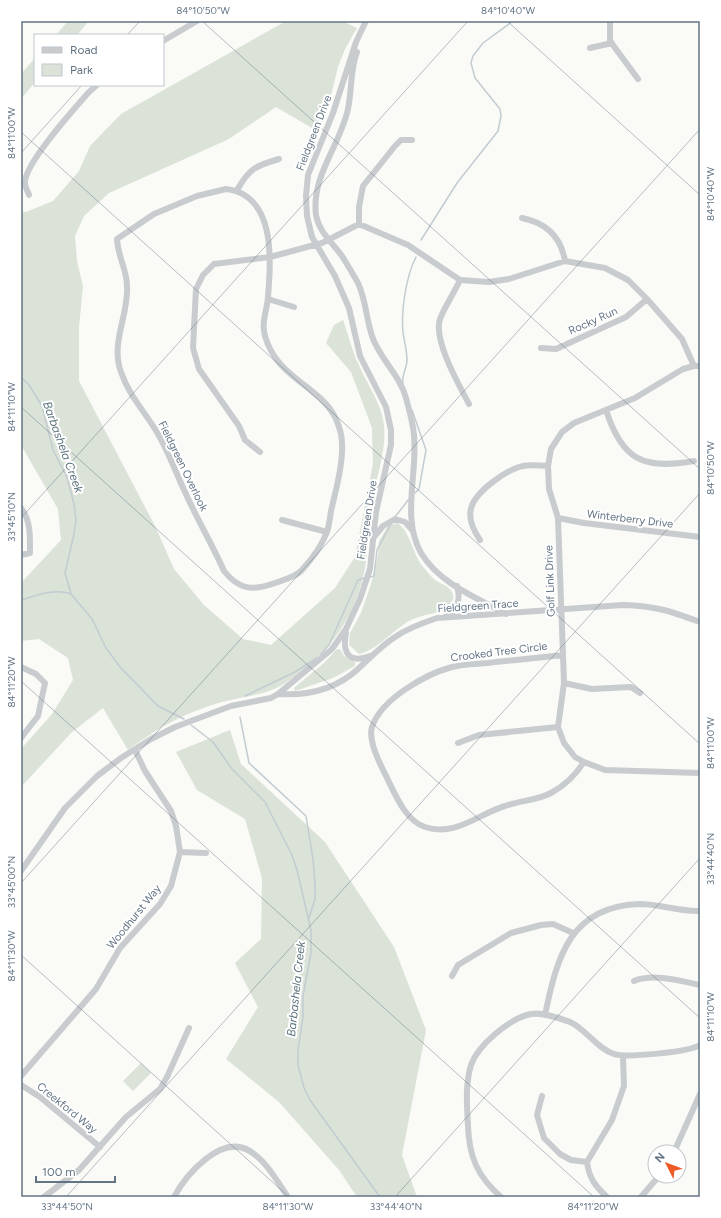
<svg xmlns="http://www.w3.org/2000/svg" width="721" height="1218" font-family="Figtree,sans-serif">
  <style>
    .green { fill: #dbe2d8 }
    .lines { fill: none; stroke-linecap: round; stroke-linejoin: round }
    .stream { stroke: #c2ccd1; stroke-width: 1.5 }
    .minor { stroke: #c8cccf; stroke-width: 6 }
    .ticks { fill: none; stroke: #637484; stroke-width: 1; stroke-opacity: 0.45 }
    .labels { text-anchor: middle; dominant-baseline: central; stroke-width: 4; stroke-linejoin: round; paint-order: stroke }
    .street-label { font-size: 11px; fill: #637484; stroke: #fff }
    .water-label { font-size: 12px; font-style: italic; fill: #5e747e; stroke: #fff }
    .neatline { fill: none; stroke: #637484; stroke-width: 1.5 }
    .ticks-label { font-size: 10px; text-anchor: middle; fill: #637484 }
  </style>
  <rect width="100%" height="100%" fill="#fafaf7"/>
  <path class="green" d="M68,21H89L77,35H56Z
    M286,21H342L357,28L345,49L338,67L329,104L319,132L276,107L229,139L109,193L84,216L75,236L77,261L83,286L79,327V381L155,526L174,569L204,605L243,639L271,645L335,588L355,557L373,464L372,428L351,372L326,343L334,325L343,320C348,334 352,350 358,363C365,381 377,396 382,415C390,444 376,476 371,504C367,527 369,551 364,573C354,622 324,659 282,685C263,696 243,696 222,702C186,712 157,728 128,750L103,708L72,732L21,787V749L52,714L73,680L68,658L39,639L21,641V583L61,540L58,509L21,445V211L26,212L53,201L79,171L90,146L121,114Z
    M35,58V82L21,99V74Z
    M397,523C409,529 412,551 421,564C425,569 430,576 435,580C441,584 449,586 452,592C455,599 452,604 448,609C434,614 423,614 409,621C393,630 376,651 359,654L349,645L350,633L361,613L371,584L378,555L379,541L388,526Z
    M337,649H340L344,656L355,662V666L333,678L295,691L294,688L325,662Z
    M230,730L241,764L325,842L394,947L426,1030L402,1155L417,1197H357L339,1170L279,1102L226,1059L258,1007L235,963L261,939L262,878L245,819L197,790L176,752Z
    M141,1063L151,1073L133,1091L123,1081Z"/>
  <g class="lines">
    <path class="stream" d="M421,240L457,183L498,131L501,116L500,109L475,78L471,63L473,56L483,43L513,21
      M21,377L29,385L42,406L53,450L67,477L74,504L76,520L74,534L65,573L71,594L92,619L106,648L120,667L158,706L184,719
      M403,384C401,376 407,368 407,360C407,350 404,341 403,332C401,311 406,276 416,257
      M412,410L426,450L419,489L415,493
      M395,517L409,499
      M370,577L374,576L377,550L391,524
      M21,600C38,595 54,588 71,594
      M321,654L329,645L358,580L364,578
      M245,696L295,672L317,658
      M240,717L249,763L306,816L313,859L315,883V899L309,918
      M191,725L213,742L232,769L265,802L292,855L297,870L311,930V953L303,996V1017L298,1050V1065L304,1088L310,1100L380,1197"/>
    <path class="minor" d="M610,21V41L638,79
      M163,41L197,21
      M590,48L612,43
      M357,52C350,70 352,90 348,109C340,146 311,176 316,215C319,232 332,242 342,256C347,264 353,274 358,283C366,300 366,318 372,336C379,358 400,375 406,398C409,409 413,423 414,435C418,473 401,518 421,553C440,584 476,597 506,614
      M226,189C276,195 271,260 268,297C267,311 261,322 265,336C277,379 320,385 336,419C339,426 342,435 342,443C343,465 336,489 331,511C330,518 329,526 327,532C322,545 311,560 302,570C296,577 283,580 275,583C253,591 239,590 224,571C212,544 197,519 185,492C176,473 169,453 158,434C146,413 129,396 121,372C110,343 129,315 127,286C127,270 118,257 117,239L154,214L197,196Z
      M237,190C250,168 255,166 279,159
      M29,195C28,192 25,187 25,183C24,164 75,108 89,92L97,85
      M522,218C547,223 561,237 565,261
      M359,224V207L363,186L395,146L401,140H412
      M460,280C454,293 445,306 440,319C433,340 459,385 469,404
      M268,299L294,307
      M541,348L556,349L626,317L647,299
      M700,366H694L683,369L635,398L574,423L562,432L551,449L548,466L549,489L558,518L564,683L558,727L564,743L575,757L584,762L605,770L700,773
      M606,410C622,460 643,470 694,461
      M260,452L245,440L239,426L199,369L193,348L196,289L203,275L214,264L270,257L322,243L359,224L408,245L460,280L489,282L509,279L565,261L605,268L628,280L647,299L682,339L694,366
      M21,508C31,520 30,538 30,553L21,555
      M558,518L584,523L700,537
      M282,520L327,532
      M374,537L383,526L395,519L405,522L413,531
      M480,540C462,514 470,499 494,481C502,475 512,468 523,466C531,464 540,466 548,466
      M445,617C458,610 461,600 457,586
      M346,633C342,653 349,664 370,656
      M563,655C538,658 513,660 488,663C476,664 463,664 452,667C426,674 381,699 372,727C368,739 378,759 383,770C393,788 403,820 425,827C456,837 478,814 505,806C519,801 538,800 551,793C566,785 575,776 584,762
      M21,667L36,674L45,683L38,716L21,738
      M564,683L592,689L631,687L640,693
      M278,694C308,696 335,690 358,669C370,658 381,646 395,637C408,628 422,623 437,618L623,605C656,606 670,611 700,622
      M458,743L479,735L558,727
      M180,852L206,853
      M21,871L65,808L97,776L121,758L151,739L175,727L231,706L271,698L278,694L332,649L346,629L360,599L370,569L376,512L391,445V430L386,407L360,356L349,308L335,276L312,237L307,216L306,196L308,175L333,113L356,42L366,21
      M452,976L458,965L511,933L541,925L553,924L573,933
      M634,981C653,973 681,981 700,985
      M545,1015C557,957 570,906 640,904C660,904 680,912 700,911
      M21,1076L96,989L120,948L160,904L171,886L180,852L176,826L171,811L145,771L135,750
      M21,1085L40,1097L100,1147
      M542,1096L537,1115L544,1138L560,1154L571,1160L587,1162
      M674,1152L700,1094
      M44,1197L79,1170L126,1117L160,1089L167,1077L189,1028
      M174,1197C186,1175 220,1135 248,1150C266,1160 277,1181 288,1197
      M501,1197C477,1176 469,1156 468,1126C467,1106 465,1085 471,1065C478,1045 510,1018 531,1014C543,1012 559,1018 570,1022C586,1029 596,1048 614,1054C626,1058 689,1052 700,1045
      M607,1197C595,1186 589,1178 587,1162L612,1120L624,1086L623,1056
      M641,1197L659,1176"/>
  </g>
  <path class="ticks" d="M202,21L700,469M507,21L700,195M127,35L140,21M21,132L700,744M21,153L82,85M21,407L700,1018M21,518L468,21M21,681L594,1197M21,883L700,129M21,955L289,1197M66,1197L700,493M395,1197L700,858"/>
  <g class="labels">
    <g class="street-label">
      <text transform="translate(314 133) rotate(-69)">Fieldgreen Drive</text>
      <text transform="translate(593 321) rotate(-24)">Rocky Run</text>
      <text transform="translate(183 466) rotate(64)">Fieldgreen Overlook</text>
      <text transform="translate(630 519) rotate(7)">Winterberry Drive</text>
      <text transform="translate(367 520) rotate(-81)">Fieldgreen Drive</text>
      <text transform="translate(550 581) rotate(-92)">Golf Link Drive</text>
      <text transform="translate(478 606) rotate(-4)">Fieldgreen Trace</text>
      <text transform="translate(499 652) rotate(-7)">Crooked Tree Circle</text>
      <text transform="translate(134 917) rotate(-51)">Woodhurst Way</text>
      <text transform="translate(67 1108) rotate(39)">Creekford Way</text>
    </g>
    <g class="water-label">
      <text transform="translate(63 447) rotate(70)">Barbashela Creek</text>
      <text transform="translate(296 989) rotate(-84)">Barbashela Creek</text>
    </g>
  </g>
  <rect width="721" height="1218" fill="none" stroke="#ffffff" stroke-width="44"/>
  <rect x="34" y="34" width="130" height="52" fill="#ffffff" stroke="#c1c7ce"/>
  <rect x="42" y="47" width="20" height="6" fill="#c8cccf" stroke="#c1c7ce"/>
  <text x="70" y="54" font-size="12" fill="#637484">Road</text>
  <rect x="42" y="64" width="20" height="12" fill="#dbe2d8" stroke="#c1c7ce"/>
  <text x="70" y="74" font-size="12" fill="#637484">Park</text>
  <g transform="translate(667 1164) rotate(312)"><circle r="19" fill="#ffffff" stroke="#c1c7ce"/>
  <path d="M0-3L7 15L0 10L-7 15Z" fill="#ed5a24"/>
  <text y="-6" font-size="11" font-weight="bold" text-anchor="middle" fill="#637484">N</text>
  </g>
  <path d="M36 1176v6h79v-6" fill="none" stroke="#637484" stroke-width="2"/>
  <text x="42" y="1176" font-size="12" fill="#637484" stroke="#ffffff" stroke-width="3" paint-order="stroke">100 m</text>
  <rect x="22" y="22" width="677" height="1174" class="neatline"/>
  <g class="ticks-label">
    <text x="203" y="14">84°10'50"W</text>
    <text x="508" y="14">84°10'40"W</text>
    <text transform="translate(11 133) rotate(-90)" y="4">84°11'00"W</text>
    <text transform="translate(710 194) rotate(-90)" y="4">84°10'40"W</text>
    <text transform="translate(11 407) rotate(-90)" y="4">84°11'10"W</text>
    <text transform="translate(710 468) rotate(-90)" y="4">84°10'50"W</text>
    <text transform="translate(11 517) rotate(-90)" y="4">33°45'10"N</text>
    <text transform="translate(11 682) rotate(-90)" y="4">84°11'20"W</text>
    <text transform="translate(710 743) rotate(-90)" y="4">84°11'00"W</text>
    <text transform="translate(710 859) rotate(-90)" y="4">33°44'40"N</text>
    <text transform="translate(11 882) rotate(-90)" y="4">33°45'00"N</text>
    <text transform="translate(11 956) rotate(-90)" y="4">84°11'30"W</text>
    <text transform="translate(710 1017) rotate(-90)" y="4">84°11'10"W</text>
    <text x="67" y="1210">33°44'50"N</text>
    <text x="288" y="1210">84°11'30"W</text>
    <text x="396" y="1210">33°44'40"N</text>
    <text x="593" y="1210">84°11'20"W</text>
  </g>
</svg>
